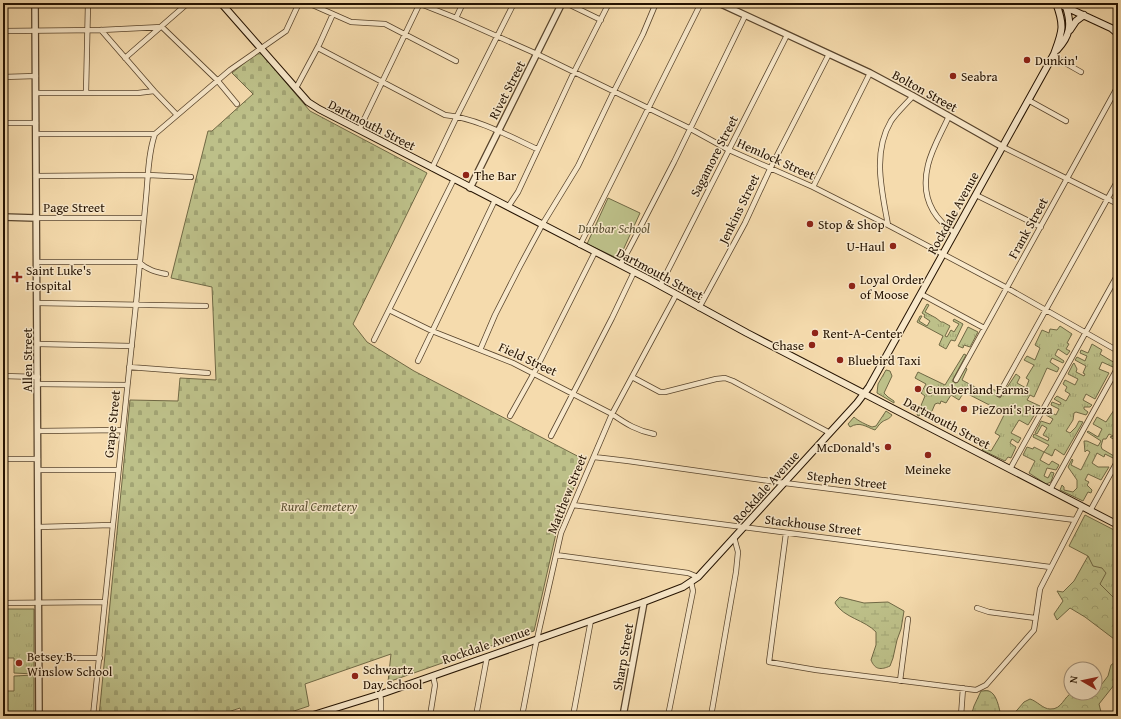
<svg xmlns="http://www.w3.org/2000/svg" width="1121" height="719" font-family="'Gentium Book Plus',serif">
  <style>
    .grass { fill: url(#grass-tufts); stroke: #706945 }
    .forest { fill: url(#forest-crowns); stroke: #706945 }
    .wetland { fill: url(#wetland-marsh); stroke: #706945 }
    .cemetery { fill: url(#cemetery-stones); stroke: #706945 }
    .green { fill: #bdc089; stroke: #706945 }
    .lines { fill: none; stroke-linecap: round; stroke-linejoin: round }
    .minor-casing { stroke: #58442c; stroke-width: 6 }
    .tertiary-casing { stroke: #58442c; stroke-width: 8 }
    .secondary-casing { stroke: #241201; stroke-width: 8 }
    .minor { stroke: #f8e8ca; stroke-width: 4.5 }
    .tertiary { stroke: #f8e8ca; stroke-width: 5.5 }
    .secondary { stroke: #f8e8ca; stroke-width: 6 }
    .poi-dot { fill: #8f2418; stroke: #f8e8ca; stroke-width: 1.5 }
    .labels { text-anchor: middle; dominant-baseline: central; stroke-width: 3; stroke-linejoin: round; paint-order: stroke }
    .poi-label { font-size: 13px; fill: #241201; stroke: #f8e8ca; text-anchor: start }
    .street-label { font-size: 13px; fill: #241201; stroke: #f8e8ca }
    .park-label { font-size: 13px; font-style: italic; fill: #5a4f31; stroke: #f8e8ca }
  </style>
  <defs>
    <pattern id="grass-tufts" width="24" height="20" patternUnits="userSpaceOnUse"><rect width="24" height="20" fill="#bdc089"/><path d="M3 7l-1-3M5 7V3M7 7l1-3M15 17l-1-3M17 17v-4M19 17l1-3" fill="none" stroke="#a2a474"/></pattern>
    <pattern id="forest-crowns" width="20" height="18" patternUnits="userSpaceOnUse"><rect width="20" height="18" fill="#bdc089"/><path d="M2 6a3 3 0 1 1 6 0M12 15a3 3 0 1 1 6 0" fill="none" stroke="#a2a474"/></pattern>
    <pattern id="wetland-marsh" width="20" height="14" patternUnits="userSpaceOnUse"><rect width="20" height="14" fill="#bdc089"/><path d="M1 5h8M5 5V1M11 12h8M15 12V8" fill="none" stroke="#a2a474"/></pattern>
    <pattern id="cemetery-stones" width="16" height="16" patternUnits="userSpaceOnUse"><rect width="16" height="16" fill="#bdc089"/><path d="M2 7V4a2 2 0 0 1 4 0v3zM10 15v-3a2 2 0 0 1 4 0v3z" fill="#a2a474"/></pattern>
  </defs>
  <rect width="100%" height="100%" fill="#f5dbad"/>
  <filter id="stains"><feTurbulence type="fractalNoise" baseFrequency=".005" numOctaves="4"/><feColorMatrix values="0 0 0 0 .2 0 0 0 0 .09 0 0 0 0 .02 0 0 0 .5 -.17"/></filter>
  <radialGradient id="worn" r=".72"><stop offset=".6" stop-color="#630" stop-opacity="0"/><stop offset="1" stop-color="#630" stop-opacity=".3"/></radialGradient>
  <path class="grass" d="M927,304L929,305L925,312L936,318L941,322H943L950,326L945,336L947,337L951,330L954,332L959,324L953,321L954,319L963,324L955,341L951,340L946,349L939,345L943,336L917,322L920,316H922L919,321L927,326L930,321L924,317L925,315L922,313Z
    M1060,326L1072,334L1067,343L1069,344L1066,349L1070,351L1067,355L1058,349L1055,355L1064,361L1063,363L1052,358L1050,362L1059,368L1057,372L1047,368L1034,397L1030,395L1027,400L1040,406L1028,425L1019,420L1011,433L1021,438L1018,443L1012,439L1010,443L1016,447L1011,458L1008,457L1005,461L982,450L984,448L991,451L1000,436L995,433L1005,413L964,392L959,400L951,395L946,403L941,401L940,404L938,403L935,404L932,411L930,413H921L919,416L917,415L925,396L921,393L926,384L915,378L918,372L945,385L964,354L966,355L952,381L956,383L965,367L967,369L962,380L988,394L992,389L997,391L995,395L1000,398L1016,374L1020,377L1017,383L1026,388L1029,380L1026,378L1034,365L1024,360L1027,356L1035,360L1040,348L1035,345L1042,330L1049,333L1050,329L1057,330Z
    M968,327L978,332L970,347L964,345L963,348L958,346Z
    M1092,344L1102,350L1100,354L1115,363L1113,367L1102,362L1099,369L1109,373L1095,399L1086,394L1083,400L1092,405L1090,407H1084V409L1088,412L1086,415L1076,412L1074,413L1073,420L1066,431L1070,433L1076,427L1079,421L1083,422L1064,455L1055,449L1052,456L1044,452L1040,460L1049,465L1052,461L1059,465L1056,470L1047,468L1044,476L1048,478L1051,472L1054,473L1051,482L1046,484L1029,473L1035,461L1023,455L1027,447L1033,449L1034,447L1044,452L1049,445L1033,437L1034,434L1048,441L1049,438L1043,435L1047,428L1042,425L1037,434L1035,433L1041,421L1050,424L1053,419L1046,415L1048,411L1056,415L1059,409L1051,405L1052,402L1060,405L1061,403L1054,399L1057,396L1066,401L1070,394L1065,391L1067,387L1063,384L1065,380L1075,385L1078,379L1068,374L1073,364L1074,363L1077,369L1076,372L1084,376L1085,374L1083,373L1086,366L1075,360L1077,357L1085,361L1087,356L1080,353L1081,350L1088,353Z
    M886,370L890,371L892,376L884,393L888,397L894,401V403L877,393L878,384Z
    M1116,407L1118,408V442L1110,437L1113,436L1109,434L1106,439H1103L1101,446L1102,449L1114,456L1113,458L1105,454L1104,457L1097,453L1092,463L1098,467H1109L1101,480L1088,474L1085,480L1089,482L1087,485L1092,490L1091,493L1088,492L1083,501L1060,490L1062,485L1064,487V490L1073,492L1077,488V480L1068,467L1072,459L1073,460L1071,465L1081,470L1090,452L1087,450L1085,452L1084,441H1087L1098,446L1101,441L1087,432L1088,431L1098,437L1102,429L1093,424L1097,417L1106,422Z
    M886,411L892,415C889,420 886,419 882,422C879,424 877,428 875,430C866,427 860,421 850,427L848,424L854,417C858,421 867,425 872,427L876,426Z
    M1085,515L1118,532V602L1100,584L1088,556L1069,546Z
    M3,609H34V674L14,673V658H3Z
    M34,675V716H3V691H14V676Z"/>
  <path class="forest" d="M1088,556L1093,566L1102,568L1106,573L1100,584L1118,602V642L1085,617L1070,608L1057,620L1054,614L1063,601L1057,591L1063,592L1074,581Z
    M1118,660V680L1099,704L1101,712L1104,716H1012L1024,702L1030,699C1037,701 1043,709 1050,709C1062,710 1064,696 1072,693C1076,692 1079,694 1082,694C1086,694 1091,694 1095,693L1108,676L1111,665Z"/>
  <path class="wetland" d="M840,597L864,603L888,602L904,611L901,629L897,640L893,658L890,666C881,670 875,670 871,660L876,645V632C865,620 844,618 835,603L836,601Z
    M981,691C984,691 986,690 989,691C997,694 999,708 1001,716H971L974,706Z"/>
  <path class="cemetery" d="M259,51L310,111L427,173L353,324L367,342L414,371L585,460L557,529L534,631L388,682L391,654L305,684L309,706L279,716H243L240,708L216,716H99L130,400L178,401L180,378L216,380L212,287L171,278L208,131H212L253,94L232,73Z"/>
  <path class="green" d="M608,198L640,213L619,259L587,244Z"/>
  <g class="lines">
    <defs>
      <path id="minor" d="M308,3L351,22L385,24L456,61
        M418,3L456,18L537,54L689,128L729,150L813,187L888,225L1007,288L1118,351
        M566,3L601,20
        M456,18L463,3
        M101,30L154,91L177,115
        M3,31L101,30L162,27L217,80L237,104
        M318,48L445,115C476,118 509,136 537,149
        M1053,56L1081,72
        M125,58L188,3
        M3,77L36,76
        M296,88L319,45L333,14
        M36,93H138L154,91
        M86,93L88,3
        M1028,100L1066,121
        M949,116C942,132 932,148 928,165C921,194 931,217 955,233
        M3,123H36
        M359,130L420,3
        M36,134H155L230,70L286,31L299,3
        M1003,147L1118,204
        M432,168L457,116L514,3
        M36,176L148,175L191,177
        M813,187L870,73
        M976,195L1041,227
        M508,207L518,192L574,72L609,3
        M36,218H144
        M888,225C882,191 872,153 891,121C897,112 906,104 913,96
        M580,245L701,3
        M37,262H139C147,270 156,272 166,274
        M620,265L629,249L674,162L745,16
        M660,286L787,35
        M921,294L984,328
        M37,303L206,306
        M699,308L745,223L770,169L829,54
        M389,310L432,331L513,363L612,414C626,424 638,431 654,434
        M374,340L454,179
        M38,344L132,346
        M480,350L495,315L520,266L542,225L578,166L614,91L643,34L656,3
        M418,361L495,200
        M129,367L208,373
        M3,376L38,377
        M632,377L660,392H665L716,379L725,378L733,381L830,433
        M956,380L1118,86
        M38,384L127,385
        M999,394L1118,180
        M510,416L534,373L595,252
        M38,431L122,430
        M551,436L612,318L634,272
        M594,457L628,461L777,482L1075,520
        M3,459H38
        M1010,469L1118,274
        M38,470H118
        M1050,490L1118,367
        M573,505L1050,567
        M1090,511L1118,460
        M38,527L112,525
        M786,533L769,662L816,670L976,690L986,685L1034,630L1040,589L1082,507
        M556,555L688,573L698,577
        M3,603L105,602
        M977,608L989,612L1035,618
        M39,658H100
        M900,681L908,619
        M380,694L381,701V716
        M93,716L136,304C139,269 143,233 146,198C148,178 148,153 155,134
        M430,716L435,685L433,676
        M476,716L487,657
        M522,716L535,648L561,533L612,414L676,295
        M573,716L591,620
        M668,716L693,591L691,582
        M711,716L736,572L738,552L734,537
        M961,716L963,688"/>
      <path id="tertiary" d="M35,3L39,716
        M719,3L870,73L913,96L1003,147
        M470,188L562,3
        M3,217L36,218
        M623,716L644,602"/>
      <path id="secondary" d="M221,3L308,102L319,109L650,280L747,333L1118,525
        M1057,3L1111,28L1118,34
        M1070,30L1076,21L1084,15
        M1057,50C1070,36 1072,25 1066,7
        M310,716L384,693L644,602L683,587L698,577L857,403L869,387L1054,54C1062,32 1065,27 1056,3"/>
    </defs>
    <use href="#minor" class="minor-casing"/>
    <use href="#tertiary" class="tertiary-casing"/>
    <use href="#secondary" class="secondary-casing"/>
    <use href="#minor" class="minor"/>
    <use href="#tertiary" class="tertiary"/>
    <use href="#secondary" class="secondary"/>
  </g>
  <g class="poi-dot">
    <circle cx="1027" cy="60" r="4"/>
    <circle cx="953" cy="76" r="4"/>
    <circle cx="466" cy="175" r="4"/>
    <circle cx="810" cy="224" r="4"/>
    <circle cx="893" cy="246" r="4"/>
    <path d="M15 271h4v4h4v4h-4v4h-4v-4h-4v-4h4z"/>
    <circle cx="852" cy="286" r="4"/>
    <circle cx="815" cy="333" r="4"/>
    <circle cx="812" cy="345" r="4"/>
    <circle cx="840" cy="360" r="4"/>
    <circle cx="918" cy="389" r="4"/>
    <circle cx="964" cy="409" r="4"/>
    <circle cx="888" cy="447" r="4"/>
    <circle cx="928" cy="455" r="4"/>
    <circle cx="19" cy="663" r="4"/>
    <circle cx="355" cy="676" r="4"/>
  </g>
  <g class="labels">
    <g class="poi-label">
      <text x="1035" y="60">Dunkin'</text>
      <text x="961" y="76">Seabra</text>
      <text x="474" y="175">The Bar</text>
      <text x="818" y="224">Stop &amp; Shop</text>
      <text x="885" y="246" text-anchor="end">U-Haul</text>
      <text x="26" y="270">Saint Luke's<tspan x="26" dy="15">Hospital</tspan></text>
      <text x="860" y="279">Loyal Order<tspan x="860" dy="15">of Moose</tspan></text>
      <text x="823" y="333">Rent-A-Center</text>
      <text x="804" y="345" text-anchor="end">Chase</text>
      <text x="848" y="360">Bluebird Taxi</text>
      <text x="926" y="389">Cumberland Farms</text>
      <text x="972" y="409">PieZoni's Pizza</text>
      <text x="880" y="447" text-anchor="end">McDonald's</text>
      <text x="928" y="469" text-anchor="middle">Meineke</text>
      <text x="27" y="656">Betsey B.<tspan x="27" dy="15">Winslow School</tspan></text>
      <text x="363" y="669">Schwartz<tspan x="363" dy="15">Day School</tspan></text>
    </g>
    <g class="street-label">
      <text transform="translate(507 90) rotate(-63)">Rivet Street</text>
      <text transform="translate(925 91) rotate(29)">Bolton Street</text>
      <text transform="translate(372 125) rotate(27)">Dartmouth Street</text>
      <text transform="translate(714 156) rotate(-63)">Sagamore Street</text>
      <text transform="translate(776 159) rotate(24)">Hemlock Street</text>
      <text x="74" y="207">Page Street</text>
      <text transform="translate(739 209) rotate(-64)">Jenkins Street</text>
      <text transform="translate(953 213) rotate(-61)">Rockdale Avenue</text>
      <text transform="translate(1028 228) rotate(-61)">Frank Street</text>
      <text transform="translate(660 274) rotate(28)">Dartmouth Street</text>
      <text transform="translate(528 359) rotate(25)">Field Street</text>
      <text transform="translate(27 360) rotate(-90)">Allen Street</text>
      <text transform="translate(947 423) rotate(28)">Dartmouth Street</text>
      <text transform="translate(112 424) rotate(-84)">Grape Street</text>
      <text transform="translate(847 480) rotate(7)">Stephen Street</text>
      <text transform="translate(766 487) rotate(-48)">Rockdale Avenue</text>
      <text transform="translate(567 494) rotate(-68)">Matthew Street</text>
      <text transform="translate(813 525) rotate(7)">Stackhouse Street</text>
      <text transform="translate(486 645) rotate(-19)">Rockdale Avenue</text>
      <text transform="translate(623 657) rotate(-80)">Sharp Street</text>
    </g>
    <g class="park-label">
      <text x="614" y="228">Dunbar School</text>
      <text x="319" y="506">Rural Cemetery</text>
    </g>
  </g>
  <rect width="1121" height="719" fill="none" stroke="#f5dbad" stroke-width="16"/>
  <rect x="4" y="4" width="1113" height="711" fill="none" stroke="#241201" stroke-width="2"/>
  <rect x="8" y="8" width="1105" height="703" fill="none" stroke="#241201"/>
  <g transform="translate(1083 681) rotate(279)"><circle r="19" fill="#f8e8ca" stroke="#a3927a"/>
  <path d="M0-3L7 15L0 10L-7 15Z" fill="#8f2418"/>
  <text y="-6" font-size="11" font-weight="bold" text-anchor="middle" fill="#241201">N</text>
  </g>
  <rect width="100%" height="100%" filter="url(#stains)"/>
  <rect width="100%" height="100%" fill="url(#worn)"/>
</svg>
